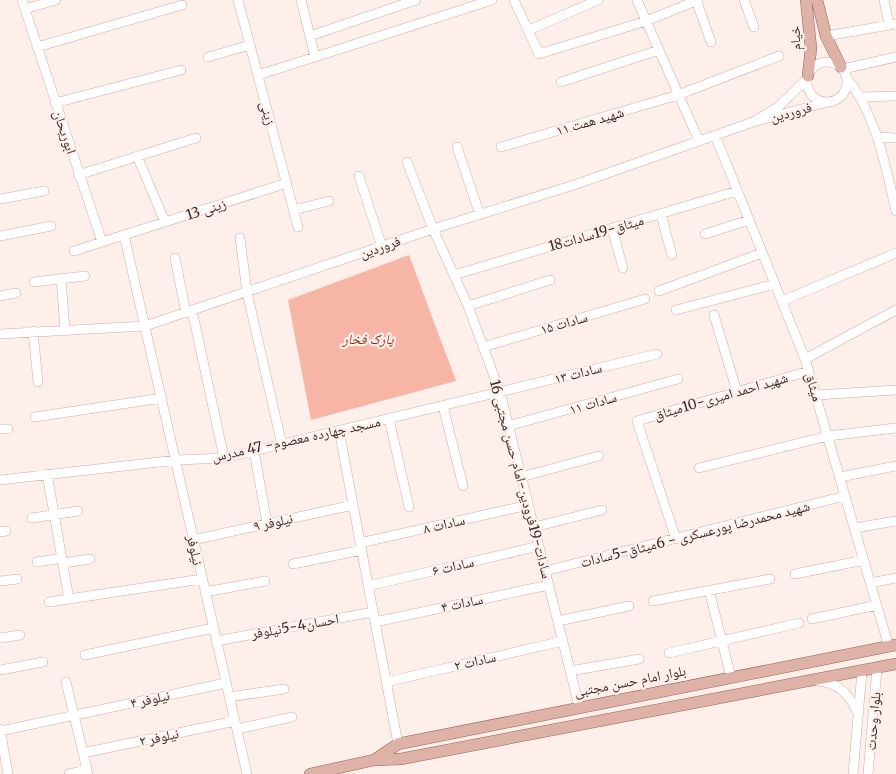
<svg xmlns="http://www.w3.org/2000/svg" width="896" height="774" font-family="Merriweather,'Noto Naskh Arabic',serif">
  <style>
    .green { fill: #f7b6a5 }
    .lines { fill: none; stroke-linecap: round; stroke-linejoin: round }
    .minor-casing { stroke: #d0ada4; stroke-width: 10 }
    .major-casing { stroke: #976255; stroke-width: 12 }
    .minor { stroke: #fff; stroke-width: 9 }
    .major { stroke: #dfb2a7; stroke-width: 11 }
    .labels { text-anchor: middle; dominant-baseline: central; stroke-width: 4.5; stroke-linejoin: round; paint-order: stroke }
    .street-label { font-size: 14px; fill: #3b2d29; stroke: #feefeb }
    .park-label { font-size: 14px; font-style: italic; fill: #8f270a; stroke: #feefeb }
  </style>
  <rect width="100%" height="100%" fill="#feefeb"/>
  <path class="green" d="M409,255L456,381L311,420L288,300Z"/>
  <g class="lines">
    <defs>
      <path id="minor" d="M22,0L102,242L287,183
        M238,0L298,227
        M514,0L539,54L646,21L698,0
        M637,0L699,141
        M696,0L711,42
        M744,0L754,27
        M884,0L889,25
        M25,9L56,0
        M529,30L598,0
        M310,36L416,0
        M826,36L896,24
        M37,47L182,5
        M208,57L250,45
        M315,57L492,0
        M807 82a20 20 0 1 1 40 0a20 20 0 1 1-40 0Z
        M843,69L896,57
        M258,75L315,57L301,0
        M847,78C877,117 885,164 896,211
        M807,79L778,107L753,122L828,102
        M561,82L659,50
        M862,97L896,96
        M55,103L181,70
        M715,135L805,359L889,647
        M878,137L896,138
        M457,147L480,215
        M501,147L678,95L779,56
        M137,156L165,222
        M407,162L433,229L468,306L500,392L579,706
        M78,175L196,138
        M359,176L382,247
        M0,199L44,191
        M294,210L329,201
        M661,215L672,255
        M612,228L623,268
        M705,234L749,220
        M124,235L247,774
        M0,236L51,226
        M240,238L247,292L282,445
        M74,251L102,242
        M175,258L186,313
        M454,275L737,191
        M61,279L65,329
        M34,282L85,276
        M659,291L762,253
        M0,296L16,293
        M782,301L896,253
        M468,306L550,280
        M192,310L224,458
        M676,310L775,284
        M714,315L737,392
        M33,331L38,382
        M0,334L145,326L433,229L574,185L753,122
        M483,347L645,299
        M805,359L896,310
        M816,395L896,390
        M443,406L463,486
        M35,417L162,398
        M389,419L409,507
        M508,426L678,379
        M0,429H8
        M339,430L398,744
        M254,451L267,523
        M699,468L828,436L896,428
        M47,474L69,599L202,579
        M521,477L599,456
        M840,477L896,466
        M0,480L177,460L224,458L657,354
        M32,518L78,511
        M534,527L602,510
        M855,528L896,521
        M0,532L6,531
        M676,539L637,421L809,371
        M193,540L353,505
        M360,543L528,505
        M37,562L62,558
        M63,563L90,559
        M293,564L362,550
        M545,571L845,496
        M795,574L864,560
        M0,581L17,579
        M871,583L896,578
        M368,586L539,546
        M709,590L731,677
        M205,592L265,581
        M653,601L770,579
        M49,602L69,599
        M812,619L877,605
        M558,621L629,606
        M375,622L549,585
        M0,638L20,635
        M216,641L373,612
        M669,653L799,623
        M85,655L213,628
        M0,670L43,662
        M570,671L639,659
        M817,681C838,682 850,695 857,712
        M66,682L88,774
        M386,682L563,641
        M229,697L284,689
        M0,729L8,774
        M237,729L292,717
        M0,731L226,683
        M83,753L235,721
        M69,774L87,770
        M853,774L862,671
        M868,774L877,668"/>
      <path id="major" d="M806,0L811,48L808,76
        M817,0L826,36L841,67
        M374,760L398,744L896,645
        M310,774L374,760L401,759L896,664"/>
    </defs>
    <use href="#minor" class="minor-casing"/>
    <use href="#major" class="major-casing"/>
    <use href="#minor" class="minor"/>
    <use href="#major" class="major"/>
  </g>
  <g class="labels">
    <g class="street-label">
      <text transform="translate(795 38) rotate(-92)">خیام</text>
      <text transform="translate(791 112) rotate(-15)">فروردین</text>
      <text transform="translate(268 113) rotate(75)">زینی</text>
      <text transform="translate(590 121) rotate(-16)">شهید همت ۱۱</text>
      <text transform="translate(65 132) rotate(72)">ابوریحان</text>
      <text transform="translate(206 209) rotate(-18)">زینی 13</text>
      <text transform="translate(596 233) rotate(-16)">18میثاق-19سادات</text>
      <text transform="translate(380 247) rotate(-19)">فروردین</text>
      <text transform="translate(564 323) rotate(-16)">سادات ۱۵</text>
      <text transform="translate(578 373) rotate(-14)">سادات ۱۳</text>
      <text transform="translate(814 387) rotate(74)">میثاق</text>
      <text transform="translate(721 396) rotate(-16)">شهید احمد امیری-10میثاق</text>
      <text transform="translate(593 403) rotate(-16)">سادات ۱۱</text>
      <text transform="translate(296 439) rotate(-12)">مسجد چهارده معصوم- 47 مدرس</text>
      <text transform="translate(521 479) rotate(75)">سادات-19فرودین-امام حسن مجتبی 16</text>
      <text transform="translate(273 522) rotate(-12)">نیلوفر ۹</text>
      <text transform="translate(444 524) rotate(-13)">سادات ۸</text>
      <text transform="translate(695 534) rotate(-14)">شهید محمدرضا پورعسکری - 6میثاق-5سادات</text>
      <text transform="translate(195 550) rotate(78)">نیلوفر</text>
      <text transform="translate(453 566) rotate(-13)">سادات ۶</text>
      <text transform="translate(462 603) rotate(-12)">سادات ۴</text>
      <text transform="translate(295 626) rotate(-10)">احسان4-5نیلوفر</text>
      <text transform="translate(475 661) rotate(-13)">سادات ۲</text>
      <text transform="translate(630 681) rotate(-11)">بلوار امام حسن مجتبی</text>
      <text transform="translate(150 699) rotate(-12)">نیلوفر ۴</text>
      <text transform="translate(873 721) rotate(-85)">بلوار وحدت</text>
      <text transform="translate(159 737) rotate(-12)">نیلوفر ۲</text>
    </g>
    <g class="park-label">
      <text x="368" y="339">پارک فخار</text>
    </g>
  </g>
</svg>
